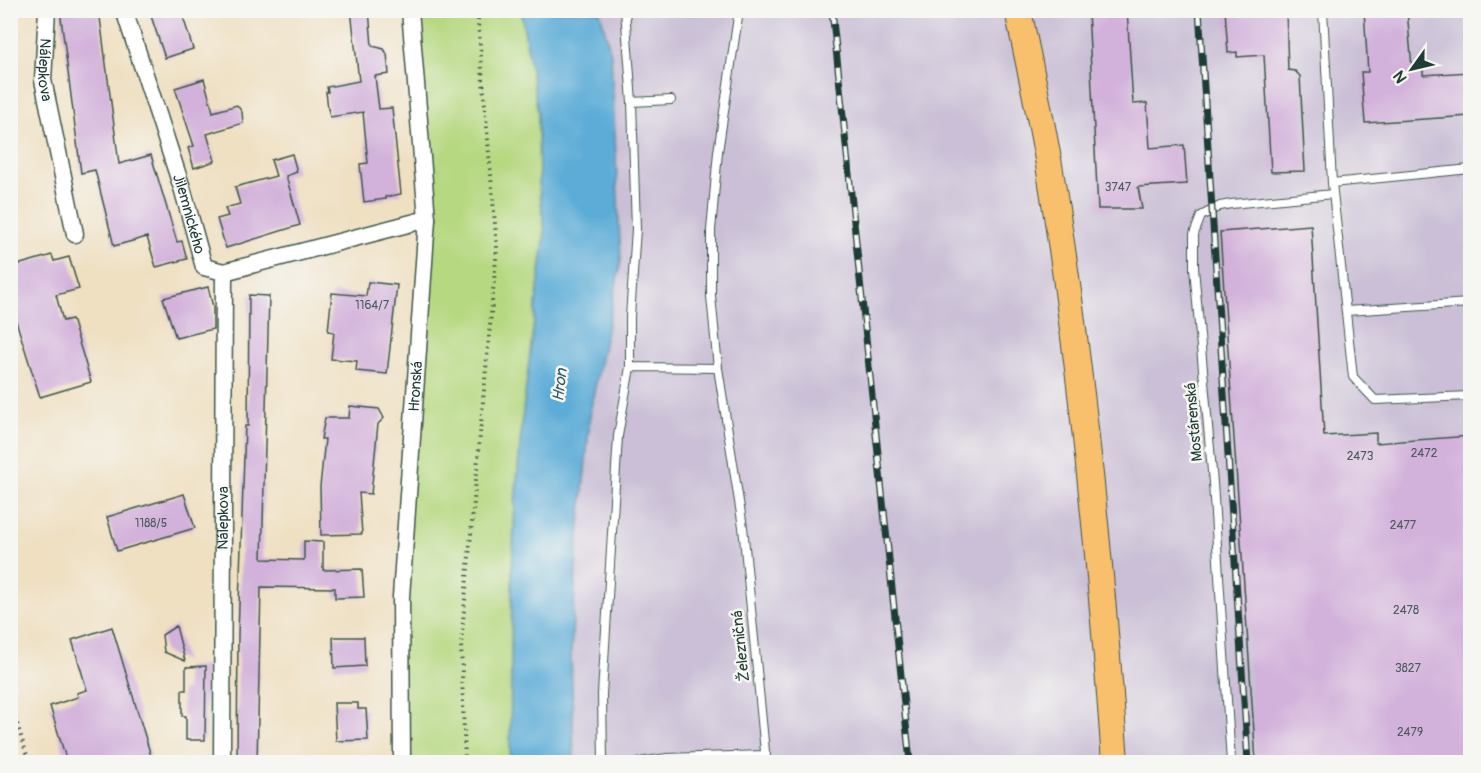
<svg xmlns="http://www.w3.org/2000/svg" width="1481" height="773" font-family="Pangolin,sans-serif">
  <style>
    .industrial { fill: #cabfd6 }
    .green { fill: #b6d880; stroke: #6a8a5a; stroke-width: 1.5 }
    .water { fill: #5cacd7; stroke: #3e7486; stroke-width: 1.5 }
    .building { fill: #d2b1da }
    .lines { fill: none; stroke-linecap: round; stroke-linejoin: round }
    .service-casing { stroke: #3e5549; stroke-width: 10 }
    .minor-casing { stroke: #3e5549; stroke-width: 19 }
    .primary-casing { stroke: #3e5549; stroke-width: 28 }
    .path { stroke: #3e5549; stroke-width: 4; stroke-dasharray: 1.5 4.5; stroke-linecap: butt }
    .service { stroke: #fff; stroke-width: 8 }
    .minor { stroke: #fff; stroke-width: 16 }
    .primary { stroke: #f8bf6c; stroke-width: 26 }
    .rail-casing { stroke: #1f3d34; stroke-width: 7 }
    .rail { stroke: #f6f6f2; stroke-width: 4.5; stroke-dasharray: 14; stroke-linecap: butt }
    .labels { text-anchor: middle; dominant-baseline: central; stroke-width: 5; stroke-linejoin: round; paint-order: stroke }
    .number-label { font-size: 12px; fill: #4c5a5e }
    .street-label { font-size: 15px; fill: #1f3d34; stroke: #f6f6f2 }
    .water-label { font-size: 16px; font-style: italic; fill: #315e65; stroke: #f6f6f2 }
  </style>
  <rect width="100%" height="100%" fill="#f6f6f2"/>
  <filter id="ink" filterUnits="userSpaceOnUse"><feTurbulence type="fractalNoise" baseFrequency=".0167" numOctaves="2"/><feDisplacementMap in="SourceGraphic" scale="12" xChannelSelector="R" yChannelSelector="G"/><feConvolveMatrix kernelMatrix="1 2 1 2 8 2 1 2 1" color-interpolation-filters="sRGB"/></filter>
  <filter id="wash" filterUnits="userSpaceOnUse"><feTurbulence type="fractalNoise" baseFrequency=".008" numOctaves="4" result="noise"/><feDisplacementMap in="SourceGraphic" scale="24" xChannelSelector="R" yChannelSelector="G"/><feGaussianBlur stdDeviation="1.35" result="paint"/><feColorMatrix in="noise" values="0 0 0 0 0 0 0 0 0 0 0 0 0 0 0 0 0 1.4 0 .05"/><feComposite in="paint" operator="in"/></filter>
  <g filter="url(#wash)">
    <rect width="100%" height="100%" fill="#efe0c2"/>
    <path class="industrial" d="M600,11H1470V762H574L571,653L577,554L591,407L621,261L611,54Z"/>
    <path class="green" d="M410,11H521L538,113L539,186L545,232L523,411L515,503L512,570L510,762H402L401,597L427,219Z"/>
    <path class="water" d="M521,11H600L611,54L621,261L591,407L577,554L571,653L574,762H510L512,570L515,503L523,411L545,232L539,186L538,113Z"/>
    <g id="blocks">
      <path class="building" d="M60,10H99L119,164L151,155L177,242L182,241L187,259L156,267L147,237L114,246L95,170L81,173Z
        M149,10H181L193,49L165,58Z
        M351,10H369L372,46L384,49L387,54L389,74L375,76L379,109L392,108L401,194L385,197L386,199L364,202L360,164L368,163L363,112L330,117L328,108L326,92H328L327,87L359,81Z
        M1088,10H1127L1133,104L1147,103L1150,148L1184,145L1187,184L1138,187L1142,209H1098Z
        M1225,10H1286L1288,70L1295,71L1300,76L1305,171L1271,172L1264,55L1237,57V52L1228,53Z
        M1364,10H1407L1412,68H1423V75L1470,72V116L1365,123L1361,72H1368Z
        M204,79L213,112L237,105L242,112L243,123L207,134L215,161L194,168L188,148L194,146L175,88Z
        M292,154L297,172L286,176L300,225L226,248L217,219L228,216L225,208L240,204L235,187L276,176L271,160Z
        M1311,225L1324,436L1376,433V443L1470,436V762H1256L1220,232Z
        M52,255L54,261L69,257L79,289L56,295L63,321L72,319L91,382L40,397L10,302V267Z
        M368,282L397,285L387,374L356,371L357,361L331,359L334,332L328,331L332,293L366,296Z
        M208,287L213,307V329L176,338L163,298Z
        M249,295L269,296L262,559L304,560V541L323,542V570L362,569L364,597L335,598V588L261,587L257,762H237L238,635L245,426H248Z
        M350,406L379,409L384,418L378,424L371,494L359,493L362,534L321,535L320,487L325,439H321L325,418H349Z
        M184,494L195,528L117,551L107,517Z
        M176,626L185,661L164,652L162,635Z
        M112,627L151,756L130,762H67L50,706L78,697L77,693L87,690L72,640Z
        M333,637H364L365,666L334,668Z
        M206,666L205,740H186V716H182V690H186V667Z
        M334,703H358V709H366L368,740L336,741Z"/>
    </g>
  </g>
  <g filter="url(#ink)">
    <use href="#blocks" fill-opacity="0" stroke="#3e5549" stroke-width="1.5"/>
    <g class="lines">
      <defs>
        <path id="service" d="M739,10L718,152L711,230V296L718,368L743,527L766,762
          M1323,10L1332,183L1353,377L1375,400L1470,396
          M632,102L671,100
          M1332,183L1470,169
          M1346,311L1470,303
          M630,367L718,368
          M603,762L602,694L618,436L630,367V317L636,229L632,102L625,10
          M640,762L667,758L766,755
          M1231,762L1213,483L1194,268V234L1201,216L1220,206L1231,204L1333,194"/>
        <g id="minor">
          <path id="s1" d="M47,10L43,80L75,234"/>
          <path id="s2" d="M124,10L183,191L204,267L224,272L427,219"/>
          <path id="s3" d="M222,762L224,272"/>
          <path id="s4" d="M402,762L401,597L427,219L410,10"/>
        </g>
        <path id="primary" d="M1018,10C1029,64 1041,117 1050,171C1082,367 1101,564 1115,762"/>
      </defs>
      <use href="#service" class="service-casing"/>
      <use href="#minor" class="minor-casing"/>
      <use href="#primary" class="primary-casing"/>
      <path class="path" d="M10,701L29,762
        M465,762L461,644L497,248L477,10"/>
      <use href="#service" class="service"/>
      <use href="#minor" class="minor"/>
      <use href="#primary" class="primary"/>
      <defs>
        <path id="rail" d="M832,10L910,762
          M1199,10L1248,762"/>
      </defs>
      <use href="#rail" class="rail-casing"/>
      <use href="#rail" class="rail"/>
    </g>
  </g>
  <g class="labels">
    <g class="number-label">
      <text x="1118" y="187">3747</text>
      <text x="372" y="305">1164/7</text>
      <text x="1424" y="453">2472</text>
      <text x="1360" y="456">2473</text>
      <text x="151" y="523">1188/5</text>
      <text x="1403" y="525">2477</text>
      <text x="1406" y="610">2478</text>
      <text x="1408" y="668">3827</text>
      <text x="1410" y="732">2479</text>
    </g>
    <g class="street-label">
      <text stroke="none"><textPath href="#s1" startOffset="60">Nálepkova</textPath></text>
      <text stroke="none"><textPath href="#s2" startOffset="214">Jilemnického</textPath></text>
      <text stroke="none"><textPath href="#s4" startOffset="376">Hronská</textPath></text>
      <text transform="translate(1194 422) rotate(-95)">Mostárenská</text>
      <text stroke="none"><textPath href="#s3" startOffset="244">Nálepkova</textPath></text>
      <text transform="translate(741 646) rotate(-96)">Železničná</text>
    </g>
    <g class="water-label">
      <text transform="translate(560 385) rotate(-83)">Hron</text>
    </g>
  </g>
  <rect width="1481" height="773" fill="none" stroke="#f6f6f2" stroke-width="36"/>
  <g transform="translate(1412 69) rotate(236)" stroke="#f6f6f2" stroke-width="4.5" paint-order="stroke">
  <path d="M0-4.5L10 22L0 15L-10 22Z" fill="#1f3d34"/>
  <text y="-9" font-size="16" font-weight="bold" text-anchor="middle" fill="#1f3d34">N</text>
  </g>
</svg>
